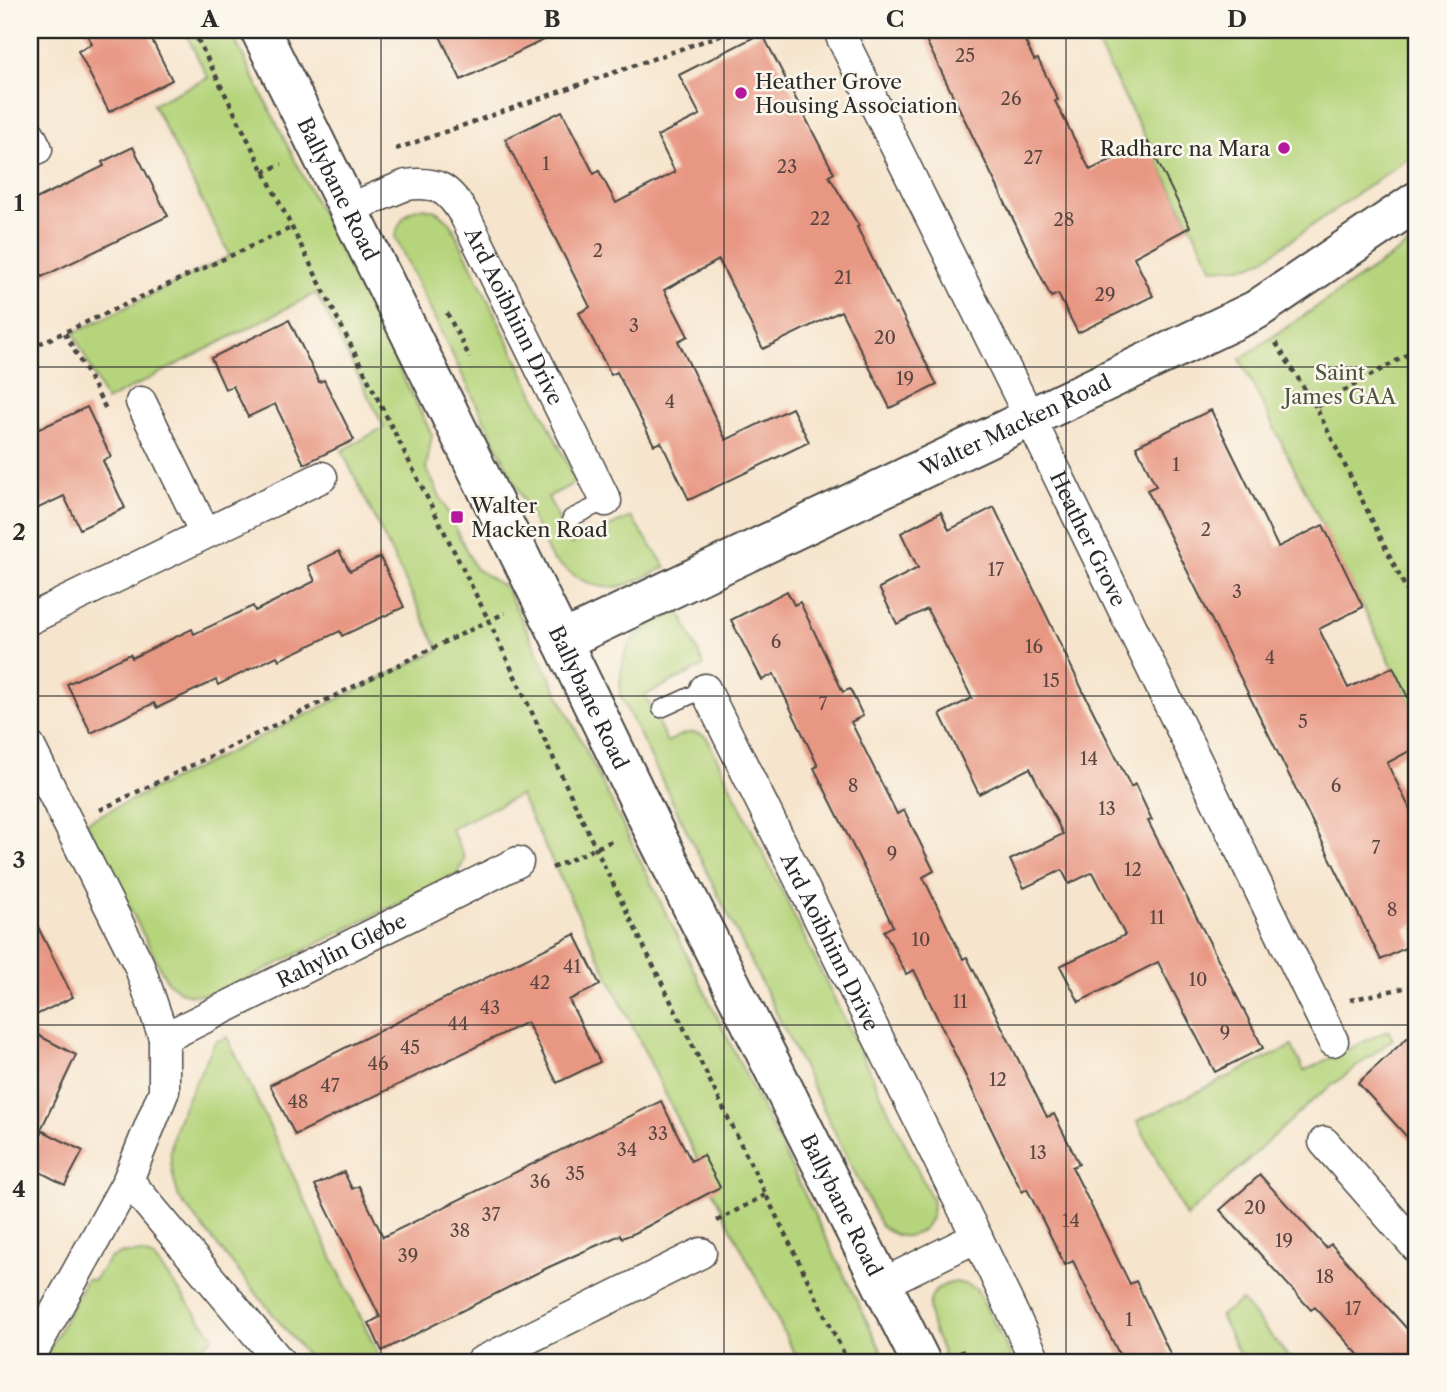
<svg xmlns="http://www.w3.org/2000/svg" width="1447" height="1392" font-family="'Libre Caslon Text',serif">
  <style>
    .green { fill: #b6d47b; stroke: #708053; stroke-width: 2 }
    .building { fill: #e89783 }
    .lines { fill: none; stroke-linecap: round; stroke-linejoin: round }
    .lane-casing { stroke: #494743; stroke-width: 19 }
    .street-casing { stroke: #494743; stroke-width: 33 }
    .secondary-casing { stroke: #494743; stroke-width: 42 }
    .path { stroke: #494743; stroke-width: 4.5; stroke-dasharray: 5 5; stroke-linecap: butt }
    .lane { stroke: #fff; stroke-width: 16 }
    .street { stroke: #fff; stroke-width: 30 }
    .secondary { stroke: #fff; stroke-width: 38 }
    .grid { fill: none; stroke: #2b2b2b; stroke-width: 2; stroke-opacity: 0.55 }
    .poi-dot { fill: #b5179e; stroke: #fbf7ec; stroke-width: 2.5 }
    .labels { text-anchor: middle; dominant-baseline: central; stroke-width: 5; stroke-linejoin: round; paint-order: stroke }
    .number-label { font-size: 18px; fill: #5a4641 }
    .poi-label { font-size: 21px; fill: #2b2b2b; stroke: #fbf7ec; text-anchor: start }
    .street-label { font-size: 21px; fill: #2b2b2b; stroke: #fbf7ec }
    .park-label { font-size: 21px; fill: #4e553f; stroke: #fbf7ec }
    .neatline { fill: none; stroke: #2b2b2b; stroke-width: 2.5 }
    .grid-label { font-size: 23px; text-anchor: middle; font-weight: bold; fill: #2b2b2b }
  </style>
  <rect width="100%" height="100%" fill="#fbf7ec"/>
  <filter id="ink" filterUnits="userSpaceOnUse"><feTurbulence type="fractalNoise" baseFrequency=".0143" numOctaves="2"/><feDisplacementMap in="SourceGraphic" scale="14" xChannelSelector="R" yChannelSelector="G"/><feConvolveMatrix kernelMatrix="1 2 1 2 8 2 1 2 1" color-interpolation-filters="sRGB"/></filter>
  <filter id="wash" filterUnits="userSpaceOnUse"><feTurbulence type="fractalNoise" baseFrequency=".00686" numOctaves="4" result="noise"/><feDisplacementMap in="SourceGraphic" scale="28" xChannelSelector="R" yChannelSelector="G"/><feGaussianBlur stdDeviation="1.57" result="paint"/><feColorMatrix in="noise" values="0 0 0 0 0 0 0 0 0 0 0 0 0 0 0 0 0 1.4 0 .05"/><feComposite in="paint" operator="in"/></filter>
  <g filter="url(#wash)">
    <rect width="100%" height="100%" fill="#f6e4cc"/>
    <path class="green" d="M184,30H230L432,435L426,468L475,568L506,588L887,1362H799L722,1210L520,795L451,828L465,859L457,874L219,993L190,995L180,991L167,981L86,822L439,650L342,451L384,427L316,293L106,401L74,333L230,256L153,104L208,78Z
      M1090,30H1417V152L1263,260L1250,266L1213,269Z
      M419,208C434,208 442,213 451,224L575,479L571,485L548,497L571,544L631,517L666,567C613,593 601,598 552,559L395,237C399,222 404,213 419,208Z
      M1417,239V716L1240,359Z
      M679,609L704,666L645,695L667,742C681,735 693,727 707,738L932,1199C936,1218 923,1238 901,1236C893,1235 887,1230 881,1226L620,695C621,639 632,635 679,609Z
      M1388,1030L1393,1039L1313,1100L1186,1217L1137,1121L1292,1046L1304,1071Z
      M227,1037L382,1362H312L179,1198C175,1183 169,1165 171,1149C173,1119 202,1071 215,1042Z
      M123,1253H140L154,1258L214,1337L183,1362H43L86,1279L94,1280L110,1258Z
      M957,1282L976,1288L1014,1362H948C935,1337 909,1288 957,1282Z
      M1242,1301L1293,1362H1243L1220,1315Z"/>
    <g id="blocks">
      <path class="building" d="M85,30H147L172,80L109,112L78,51L92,44Z
        M437,30H564L461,80Z
        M921,30H1020L1034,60L1038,59L1058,100L1055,101L1090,170L1148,142L1190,227L1134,257L1153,296L1078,333L1058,294L1051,297Z
        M762,33L834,173L829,176L859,226L857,227L895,305L897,304L937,385L890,408L841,311L763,349L719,260L664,290L688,336L678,341L726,440L792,408L809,442L689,500L661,442L654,445L617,372L611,375L579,313L590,307L505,139L562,111L594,174L599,171L616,203L675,172L657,136L700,115L679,75Z
        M133,147L168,216L42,277L30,253V202L104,166L102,162Z
        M289,320L319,382L324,380L354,440L304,464L275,404L248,417L233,386L225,389L211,358Z
        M87,407L111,457L103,461L125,508L80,529L64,496L30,512V433Z
        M1211,410L1278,547L1323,525L1363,607L1319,629L1348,688L1393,667L1417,716V747L1387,763L1417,823V923L1405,929L1413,944L1381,960L1147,490L1156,486L1136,446Z
        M994,507L1081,687L1131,787L1135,784L1152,820L1148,821L1263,1048L1215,1072L1158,962L1079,1002L1060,966L1125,935L1093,872L1069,884L1062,870L1024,888L1010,860L1063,834L1030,768L979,794L940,714L972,698L927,609L897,624L879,588L918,568L901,533L941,512L949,530Z
        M339,551L350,571L380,557L404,607L342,636L340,631L279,660L277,656L218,685L216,680L157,708L154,703L91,733L67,684L130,654L132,658L192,629L194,634L253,606L255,611L315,581L308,566Z
        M787,591L794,605L800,602L843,692L850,689L863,716L851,722L897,814L904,810L934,871L923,877L963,959L967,957L1047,1117L1054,1114L1079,1164L1072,1167L1130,1284L1136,1281L1174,1362H1123L1073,1261L1065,1265L1027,1189L1022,1192L914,970L906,974L884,931L893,926L814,768L818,766L774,674L762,680L731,620Z
        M30,911L73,997L30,1018Z
        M575,934L600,985L569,1000L600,1062L557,1083L527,1022L295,1135L270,1085Z
        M1417,1029V1148L1358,1083Z
        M30,1031L76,1055L30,1153Z
        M661,1101L691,1161L703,1155L720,1187L635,1233L622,1238L620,1235L549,1267L382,1351L369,1323L380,1317L315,1185L344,1172L352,1189L359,1186L383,1237Z
        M43,1131L83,1151L65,1185L30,1167V1156Z
        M1260,1175L1326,1248L1331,1244L1417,1340V1362H1365L1315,1307L1311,1310L1220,1210Z"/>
    </g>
  </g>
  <g filter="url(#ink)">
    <use href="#blocks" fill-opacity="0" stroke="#494743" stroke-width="2"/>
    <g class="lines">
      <defs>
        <path id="lane" d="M571,518L606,501
          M661,709L705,689"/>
        <g id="street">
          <path id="s1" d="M841,36L1030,418L1333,1041"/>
          <path d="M30,135L37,149"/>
          <path id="s2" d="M348,209L406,185C437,181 448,188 464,214L606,501"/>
          <path d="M141,402L205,533"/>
          <path d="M30,619L322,477"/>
          <path id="s3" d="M705,689L977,1237L1036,1362"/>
          <path d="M30,747L139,965L164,1038V1091L128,1180L30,1357"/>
          <path id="s4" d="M164,1038L518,862"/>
          <path d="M1324,1142L1417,1248"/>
          <path d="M128,1180L280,1362"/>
          <path d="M882,1284L977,1237"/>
          <path d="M481,1362L701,1253"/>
        </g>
        <g id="secondary">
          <path id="s5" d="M260,30L562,641L650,823L921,1362"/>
          <path id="s6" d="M562,641L1256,310L1417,201"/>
        </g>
      </defs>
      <use href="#lane" class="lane-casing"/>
      <use href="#street" class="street-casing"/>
      <use href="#secondary" class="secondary-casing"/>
      <path class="path" d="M193,30L489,621L596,849L848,1362
        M396,149L735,30
        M263,172L282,164
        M447,313L470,358
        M65,333L106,409
        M1276,343L1316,407
        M30,348L291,228
        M1417,349L1316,407L1417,611
        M100,810L505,613
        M552,868L614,840
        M1350,1000L1417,985
        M717,1221L765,1195
        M961,1350L967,1362"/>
      <use href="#lane" class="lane"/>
      <use href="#street" class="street"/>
      <use href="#secondary" class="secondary"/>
    </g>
  </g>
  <path class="grid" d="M381,30V1362M724,30V1362M1066,30V1362M30,367H1417M30,696H1417M30,1025H1417"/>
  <g class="poi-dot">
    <circle cx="741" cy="93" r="7"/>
    <circle cx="1284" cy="148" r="7"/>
    <rect x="450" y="510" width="14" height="14" rx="3.5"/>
  </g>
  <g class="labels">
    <g class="number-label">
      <text x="965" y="56">25</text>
      <text x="1011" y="99">26</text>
      <text x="1033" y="158">27</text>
      <text x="546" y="164">1</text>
      <text x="787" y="167">23</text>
      <text x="820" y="219">22</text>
      <text x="1064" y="220">28</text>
      <text x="598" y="251">2</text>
      <text x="843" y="278">21</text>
      <text x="1105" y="295">29</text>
      <text x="634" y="326">3</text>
      <text x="885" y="338">20</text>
      <text x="905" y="379">19</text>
      <text x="670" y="402">4</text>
      <text x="1176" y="465">1</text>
      <text x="1206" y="530">2</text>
      <text x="996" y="570">17</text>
      <text x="1237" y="592">3</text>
      <text x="776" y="642">6</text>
      <text x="1034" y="647">16</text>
      <text x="1270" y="658">4</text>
      <text x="1051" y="681">15</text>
      <text x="823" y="704">7</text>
      <text x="1303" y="722">5</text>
      <text x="1089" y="759">14</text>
      <text x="853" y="786">8</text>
      <text x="1336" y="786">6</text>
      <text x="1107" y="809">13</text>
      <text x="1376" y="848">7</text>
      <text x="892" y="854">9</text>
      <text x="1133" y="870">12</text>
      <text x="1392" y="910">8</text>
      <text x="1157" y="918">11</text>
      <text x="921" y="940">10</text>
      <text x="572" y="967">41</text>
      <text x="1198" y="980">10</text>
      <text x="540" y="983">42</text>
      <text x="960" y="1002">11</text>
      <text x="490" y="1008">43</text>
      <text x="458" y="1024">44</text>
      <text x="1225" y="1033">9</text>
      <text x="410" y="1048">45</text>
      <text x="378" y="1064">46</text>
      <text x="998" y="1080">12</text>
      <text x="330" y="1086">47</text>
      <text x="298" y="1102">48</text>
      <text x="658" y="1134">33</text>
      <text x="627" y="1150">34</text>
      <text x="1038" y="1153">13</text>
      <text x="575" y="1174">35</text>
      <text x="540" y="1182">36</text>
      <text x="1255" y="1208">20</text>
      <text x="491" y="1215">37</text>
      <text x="1071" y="1221">14</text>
      <text x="460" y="1231">38</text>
      <text x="1284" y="1241">19</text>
      <text x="408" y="1256">39</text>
      <text x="1325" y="1277">18</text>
      <text x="1353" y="1309">17</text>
      <text x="1129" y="1320">1</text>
    </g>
    <g class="poi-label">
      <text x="755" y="81">Heather Grove<tspan x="755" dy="24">Housing Association</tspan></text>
      <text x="1270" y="148" text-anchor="end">Radharc na Mara</text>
      <text x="471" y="505">Walter<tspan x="471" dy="24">Macken Road</tspan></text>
    </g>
    <g class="street-label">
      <text stroke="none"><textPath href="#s5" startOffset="177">Ballybane Road</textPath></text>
      <text stroke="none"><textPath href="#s2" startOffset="247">Ard Aoibhinn Drive</textPath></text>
      <text stroke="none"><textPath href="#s6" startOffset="502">Walter Macken Road</textPath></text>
      <text stroke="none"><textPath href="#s1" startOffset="560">Heather Grove</textPath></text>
      <text stroke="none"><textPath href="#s5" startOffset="744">Ballybane Road</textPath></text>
      <text stroke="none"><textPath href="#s3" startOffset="282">Ard Aoibhinn Drive</textPath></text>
      <text stroke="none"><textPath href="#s4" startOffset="198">Rahylin Glebe</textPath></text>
      <text stroke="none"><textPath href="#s5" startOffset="1311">Ballybane Road</textPath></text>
    </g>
    <g class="park-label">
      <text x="1340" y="372">Saint<tspan x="1340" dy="24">James GAA</tspan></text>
    </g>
  </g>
  <rect width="1447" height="1392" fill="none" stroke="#fbf7ec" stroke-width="77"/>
  <rect x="38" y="38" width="1370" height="1316" class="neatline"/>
  <g class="grid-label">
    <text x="210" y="27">A</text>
    <text x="552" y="27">B</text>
    <text x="895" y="27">C</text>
    <text x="1237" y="27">D</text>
    <text x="19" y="211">1</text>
    <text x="19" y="540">2</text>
    <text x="19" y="868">3</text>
    <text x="19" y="1197">4</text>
  </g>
</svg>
